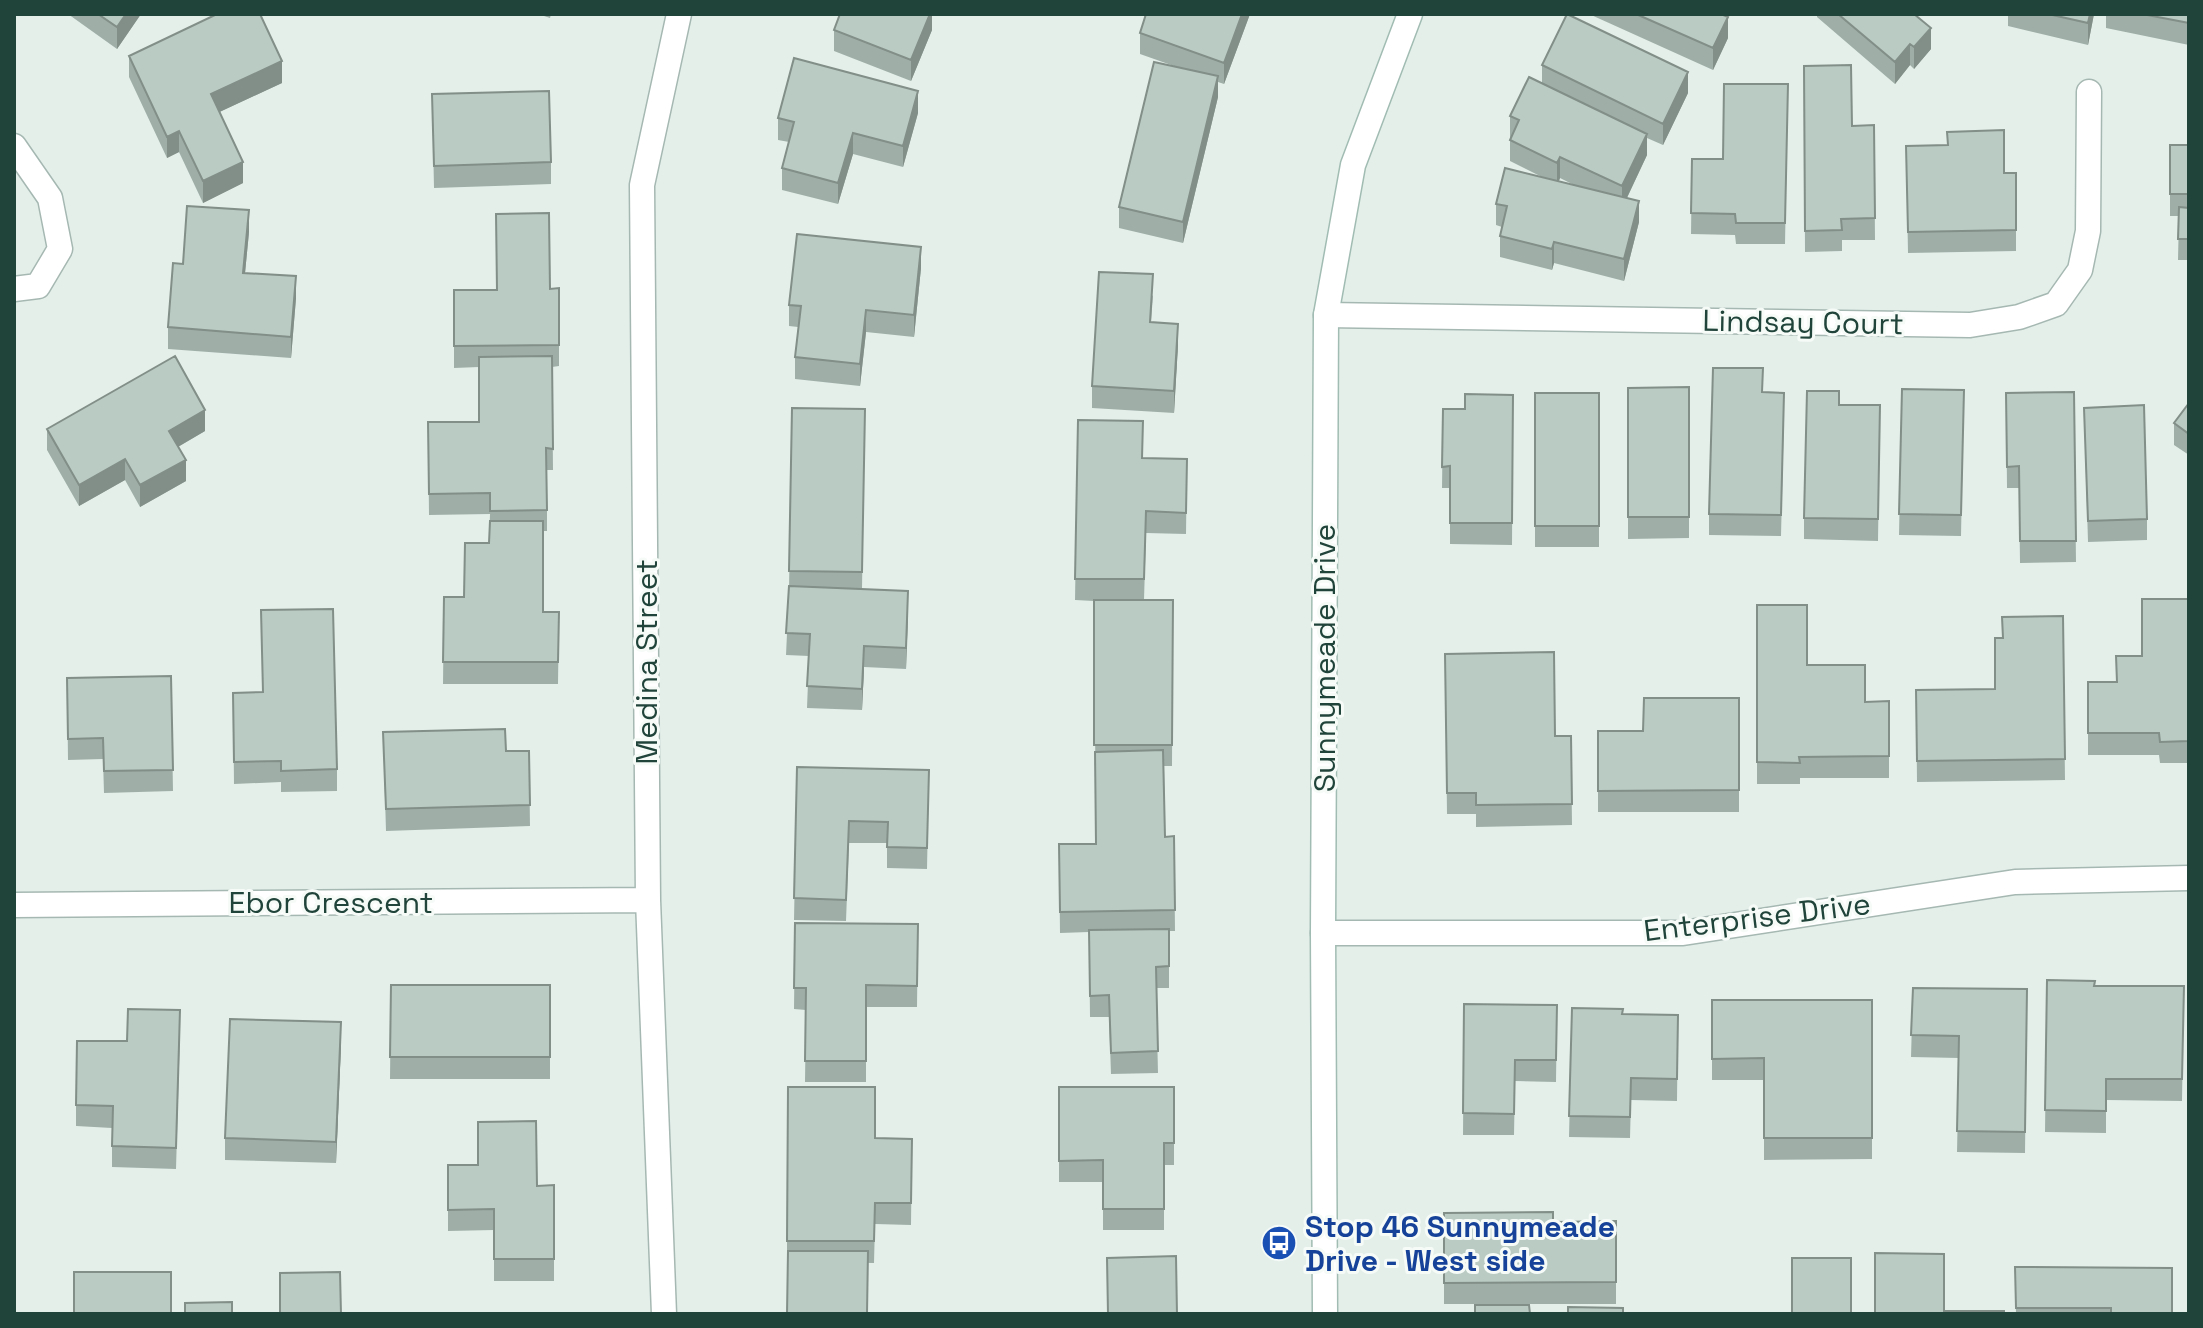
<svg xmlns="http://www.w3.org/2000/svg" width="2203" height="1328" font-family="'Space Grotesk',sans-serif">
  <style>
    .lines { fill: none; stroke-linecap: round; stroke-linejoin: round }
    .street-casing { stroke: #a6b8b2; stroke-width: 27 }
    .secondary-casing { stroke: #a1bcb2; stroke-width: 27 }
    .street { stroke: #fff; stroke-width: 24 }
    .secondary { stroke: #fff; stroke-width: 24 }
    .wall { fill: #9fafa8; fill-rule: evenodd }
    .shaded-wall { fill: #828e88 }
    .building { fill: #b9cbc3; stroke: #828e88; stroke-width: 2 }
    .labels { text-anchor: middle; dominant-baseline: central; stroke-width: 6; stroke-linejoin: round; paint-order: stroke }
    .street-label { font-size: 30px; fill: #21443a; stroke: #f6fbf8 }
    .transit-label { font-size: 30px; font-weight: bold; fill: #164399; stroke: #f6fbf8; text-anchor: start }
  </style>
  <rect width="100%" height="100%" fill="#e4efea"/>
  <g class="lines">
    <defs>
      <path id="street" d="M14,146L50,198L60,249L38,286L14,289
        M1326,315L1970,325L2019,317L2056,304L2080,270L2088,231L2089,92
        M14,905L648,900
        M1323,933H1683L2015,882L2189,878
        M664,1314L648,900L642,185L679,14"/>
      <path id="secondary" d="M1325,1314L1323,933L1326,315L1353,165L1410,14"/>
    </defs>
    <use href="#street" class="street-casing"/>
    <use href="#secondary" class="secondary-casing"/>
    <use href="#street" class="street"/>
    <use href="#secondary" class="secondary"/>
  </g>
  <path class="wall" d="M68,14H141L117,49Z
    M538,14H551L550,18Z
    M932,14V30L911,81L834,51V30Z
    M1146,14H1250L1224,84L1218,82V97L1183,243L1119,228V207L1174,66L1140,54V33Z
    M1589,14H1721L1728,38L1713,70Z
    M1817,14H1914L1931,49L1914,69L1910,65L1895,84L1817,17Z
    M2008,14H2094L2088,45L2008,26Z
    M2106,14H2189V45L2106,28Z
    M129,56L282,83L219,112L243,183L203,203L179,152L167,158L129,77Z
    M1542,65L1688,93L1663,145L1647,138V155L1627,198L1639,222L1624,281L1554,263L1552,270L1500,257V236L1502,227L1496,225V204L1542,177L1510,161V116L1542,83ZM1560,178L1574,185L1559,181Z
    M1804,66L1852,126L1874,125L1875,240H1842V251L1805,252Z
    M1788,84L1785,244H1736L1735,235L1691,234L1692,159H1723Z
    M432,94L551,162V184L434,188Z
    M918,113L903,167L853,154L838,204L782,190V168L789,142L778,140V118Z
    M1947,132L2004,173H2016V251L1908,253L1906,146L1947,145Z
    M2170,145H2189V260H2178L2179,216H2170Z
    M249,232L245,273L296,298L291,358L168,349V327L183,264Z
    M921,268L914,337L866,332L860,386L795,379V357L798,327L789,326V305Z
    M559,288V366L552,367L553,470H547V531H543V612H559L558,684H443L444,597H464L489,543L490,514L429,515L428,422H479V367L454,368V290Z
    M1153,295L1151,322L1178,345L1174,413L1092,408V386Z
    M1689,387V538L1628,539V388Z
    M1902,389L1964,390L1961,536L1899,535Z
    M1762,392L1784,415L1781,536L1709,535V514Z
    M2074,392L2076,562L2020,563L2019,488H2007L2006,393Z
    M1535,393H1599V547H1535Z
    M1513,395L1512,545L1450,544V488H1442L1443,409H1465Z
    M2189,403V455L2174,445V423Z
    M1839,405H1880L1878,541L1804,539V518Z
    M792,408L865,409L862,589L908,612L906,669L864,667L862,710L807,708L809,656L786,655L789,590Z
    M2084,408L2147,519V540L2088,542Z
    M1078,420L1142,458L1187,459L1186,534L1146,533L1144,600H1173L1172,766H1164L1165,837L1174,836L1175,931H1169V988H1156L1158,1073L1111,1074L1109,1017H1090L1089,932L1060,933L1059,844H1096L1094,601L1075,600Z
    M47,429L205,431L178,447L186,481L140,507L125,480L79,506L47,450Z
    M2189,599V763H2160L2159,755H2088V682H2116L2142,656Z
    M1757,605L1807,665L1865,702L1889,701V778H1800V784H1757Z
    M2063,616L2065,780L1917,782L1916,690L1995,689L2002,638V617Z
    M1445,654L1555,736H1571L1572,825L1476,827V814H1447Z
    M171,676L173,791L104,793L103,759L68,760L67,678Z
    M233,693L337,769V791L281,792V782L234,784Z
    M1739,698V812H1598V731H1643Z
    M383,732L506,751H529L530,826L386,831Z
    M797,767L929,770L927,869L887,868V843H849L846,921L794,920Z
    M795,923L918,924L917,1007H866V1082H805L806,1010L794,1009Z
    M2047,980L2095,986H2184L2182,1101L2106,1100V1133L2045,1132Z
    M391,985H550V1079H390Z
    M1913,988L2027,989L2025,1153L1957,1152L1959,1058L1911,1057Z
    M1712,1000H1872V1159L1764,1160V1080H1712Z
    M1464,1004L1557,1005L1556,1082L1515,1081L1514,1135H1463Z
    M1572,1008L1623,1014L1678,1015L1677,1101L1631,1100L1630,1138L1569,1137Z
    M180,1032L176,1169L112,1167V1128L76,1126V1105L127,1041Z
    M341,1044L336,1163L225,1160V1138Z
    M1059,1087H1174V1165H1164V1230H1103V1182H1059Z
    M875,1138L912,1139L911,1225L875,1224L874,1263L787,1262V1241Z
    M448,1165L537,1186L554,1185V1281H494V1230L448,1231Z
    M1444,1213L1553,1222L1616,1221V1304H1444Z
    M2015,1267L2172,1314H2016Z"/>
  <path class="shaded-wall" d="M126,14H141L117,49V27Z
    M930,14H932V30L911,81V60Z
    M1242,14H1250L1224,84V63Z
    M2090,14H2094L2088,45V23Z
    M1728,17V38L1713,70V48Z
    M1931,28V49L1914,69V47Z
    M1910,44V65L1895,84V62Z
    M282,61V83L211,116V94Z
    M1688,72V93L1663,145V124Z
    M1218,76V97L1183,243V222Z
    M918,91V113L903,167V146Z
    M179,131V152L167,158V137Z
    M853,133V154L838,204V183Z
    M1647,134V155L1622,208V186Z
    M1560,157V178L1557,185V163Z
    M243,162V183L203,203V181Z
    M1639,201V222L1624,281V259Z
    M249,210V232L243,294V273Z
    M1554,242V263L1552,270V249Z
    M921,247V268L914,337V315Z
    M296,276V298L291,358V337Z
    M866,310V332L860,386V364Z
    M1178,324V345L1174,413V391Z
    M205,410V431L169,452V431Z
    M125,459V480L79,506V485Z
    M186,460V481L140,507V485Z
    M908,591V612L906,669V648Z
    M864,646V667L862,710V689Z
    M341,1022V1044L336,1163V1142Z"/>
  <path class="building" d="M98,14H126L117,27Z
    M217,14H260L282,61L211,94L243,162L203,181L179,131L167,137L129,56Z
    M840,14H930L911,60L834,30Z
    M1146,14H1242L1224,63L1140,33Z
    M1567,14L1688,72L1663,124L1542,65Z
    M1636,14H1721L1728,17L1713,48Z
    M1838,14H1914L1931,28L1914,47L1910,44L1895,62Z
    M2048,14H2090L2088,23Z
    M2142,14H2189V23Z
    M794,58L918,91L903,146L853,133L838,183L782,168L794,122L778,118Z
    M1154,62L1218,76L1183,222L1119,207Z
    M1851,65L1852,126L1874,125L1875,218L1841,219L1842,230L1805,231L1804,66Z
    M1529,77L1647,134L1622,186L1560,157L1557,163L1510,140L1519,120L1510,116Z
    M1724,84H1788L1785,223H1736L1735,214L1691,213L1692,159H1723Z
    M549,91L551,162L434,166L432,94Z
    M2004,130V173H2016V230L1908,232L1906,146L1948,145L1947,132Z
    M2170,145H2189V194H2170Z
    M1505,168L1639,201L1624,259L1554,242L1552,249L1500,236L1507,206L1496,204Z
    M187,206L249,210L243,273L296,276L291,337L168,327L173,263L183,264Z
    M2179,207L2189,208V239H2178Z
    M549,213L550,289L559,288V345L454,346V290H497L496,214Z
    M797,234L921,247L914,315L866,310L860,364L795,357L801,306L789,305Z
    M1099,272L1153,274L1150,322L1178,324L1174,391L1092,386Z
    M175,356L205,410L169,431L186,460L140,485L125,459L79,485L47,429Z
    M552,356L553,449L546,448L547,510L490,511V493L429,494L428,422H479V357Z
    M1713,368H1763L1762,392L1784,393L1781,515L1709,514Z
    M1689,387V517H1628V388Z
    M1902,389L1964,390L1961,515L1899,514Z
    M1807,391H1839V405H1880L1878,519L1804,518Z
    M2074,392L2076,541H2020L2019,466L2007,467L2006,393Z
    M1535,393H1599V526H1535Z
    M1465,394L1513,395L1512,523H1450V466L1442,467L1443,409H1465Z
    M2189,403V434L2174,423Z
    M2144,405L2147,519L2088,521L2084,408Z
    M792,408L865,409L862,572L789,571Z
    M1078,420L1143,421L1142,458L1187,459L1186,513L1146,511L1144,579H1075Z
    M490,521H543V612H559L558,662H443L444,597H464L465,543H489Z
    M789,586L908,591L906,648L864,646L862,689L807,686L810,634L786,633Z
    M2142,599H2189V741L2160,742L2159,733H2088V682H2117L2116,656H2142Z
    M1094,600H1173L1172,745H1094Z
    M1757,605H1807V665H1865V702L1889,701V756L1799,757L1800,763L1757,762Z
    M333,609L337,769L281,771V761L234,762L233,693L263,692L261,610Z
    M2063,616L2065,759L1917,761L1916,690L1995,689V638H2003L2002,617Z
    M1554,652L1555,736H1571L1572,804L1476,805V793H1447L1445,654Z
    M171,676L173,770L104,771L103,738L68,739L67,678Z
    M1644,698H1739V790L1598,791V731H1643Z
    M505,729L506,751H529L530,805L386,809L383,732Z
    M1163,750L1165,837L1174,836L1175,910L1060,912L1059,844H1096L1095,752Z
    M797,767L929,770L927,848L887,847L888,822L849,821L846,900L794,898Z
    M795,923L918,924L917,986L866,985V1061H805L806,988H794Z
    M1169,929V966L1156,967L1158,1051L1111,1053L1109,995L1090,996L1089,930Z
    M2047,980L2095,981L2094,986H2184L2182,1079H2106V1111L2045,1110Z
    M391,985H550V1057H390Z
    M1913,988L2027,989L2025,1132L1957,1131L1959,1036L1911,1035Z
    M1712,1000H1872V1138H1764V1058L1712,1059Z
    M1464,1004L1557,1005L1556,1060H1515L1514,1114L1463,1113Z
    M1572,1008L1623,1009L1622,1014L1678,1015L1677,1079L1631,1078L1630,1117L1569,1116Z
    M128,1009L180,1010L176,1148L112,1146L113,1106L76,1105L77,1041H127Z
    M230,1019L341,1022L336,1142L225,1138Z
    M788,1087H875V1138L912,1139L911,1203H875L874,1241H787Z
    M1059,1087H1174V1143H1164V1209H1103V1160L1059,1161Z
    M536,1121L537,1186L554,1185V1259H494V1209L448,1210V1165H478V1122Z
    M1553,1212V1222L1616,1221V1282L1444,1283V1213Z
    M788,1251H868L867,1314H787Z
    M1875,1253L1944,1254V1311H2004V1314H1875Z
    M1176,1256L1177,1314H1108L1107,1258Z
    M1792,1258H1851V1314H1739V1313H1792Z
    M2015,1267L2172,1268V1314H2111V1308H2016Z
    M74,1272H171V1314H22L74,1313Z
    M340,1272L341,1314H280V1273Z
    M232,1302V1314H185V1303Z
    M1475,1305H1529L1530,1314H1475Z
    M1568,1307L1623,1308V1314H1568Z"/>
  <defs>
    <symbol id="bus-disc" viewBox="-11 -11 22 22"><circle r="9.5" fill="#1a4fb4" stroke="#f6fbf8"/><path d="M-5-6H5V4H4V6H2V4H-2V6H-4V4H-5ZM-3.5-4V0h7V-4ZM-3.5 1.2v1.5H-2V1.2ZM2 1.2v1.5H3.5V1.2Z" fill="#fff"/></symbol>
  </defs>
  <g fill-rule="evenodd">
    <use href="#bus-disc" x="1259" y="1223" width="40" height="40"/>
  </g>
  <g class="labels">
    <g class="street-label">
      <text transform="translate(1803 322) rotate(1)">Lindsay Court</text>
      <text transform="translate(1324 658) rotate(-90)">Sunnymeade Drive</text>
      <text transform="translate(646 662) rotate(-90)">Medina Street</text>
      <text x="331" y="902">Ebor Crescent</text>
      <text transform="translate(1757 917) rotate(-7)">Enterprise Drive</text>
    </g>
    <g class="transit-label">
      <text x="1305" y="1226">Stop 46 Sunnymeade<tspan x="1305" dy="34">Drive - West side</tspan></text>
    </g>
  </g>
  <rect width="2203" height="1328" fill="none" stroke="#21443a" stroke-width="32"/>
</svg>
